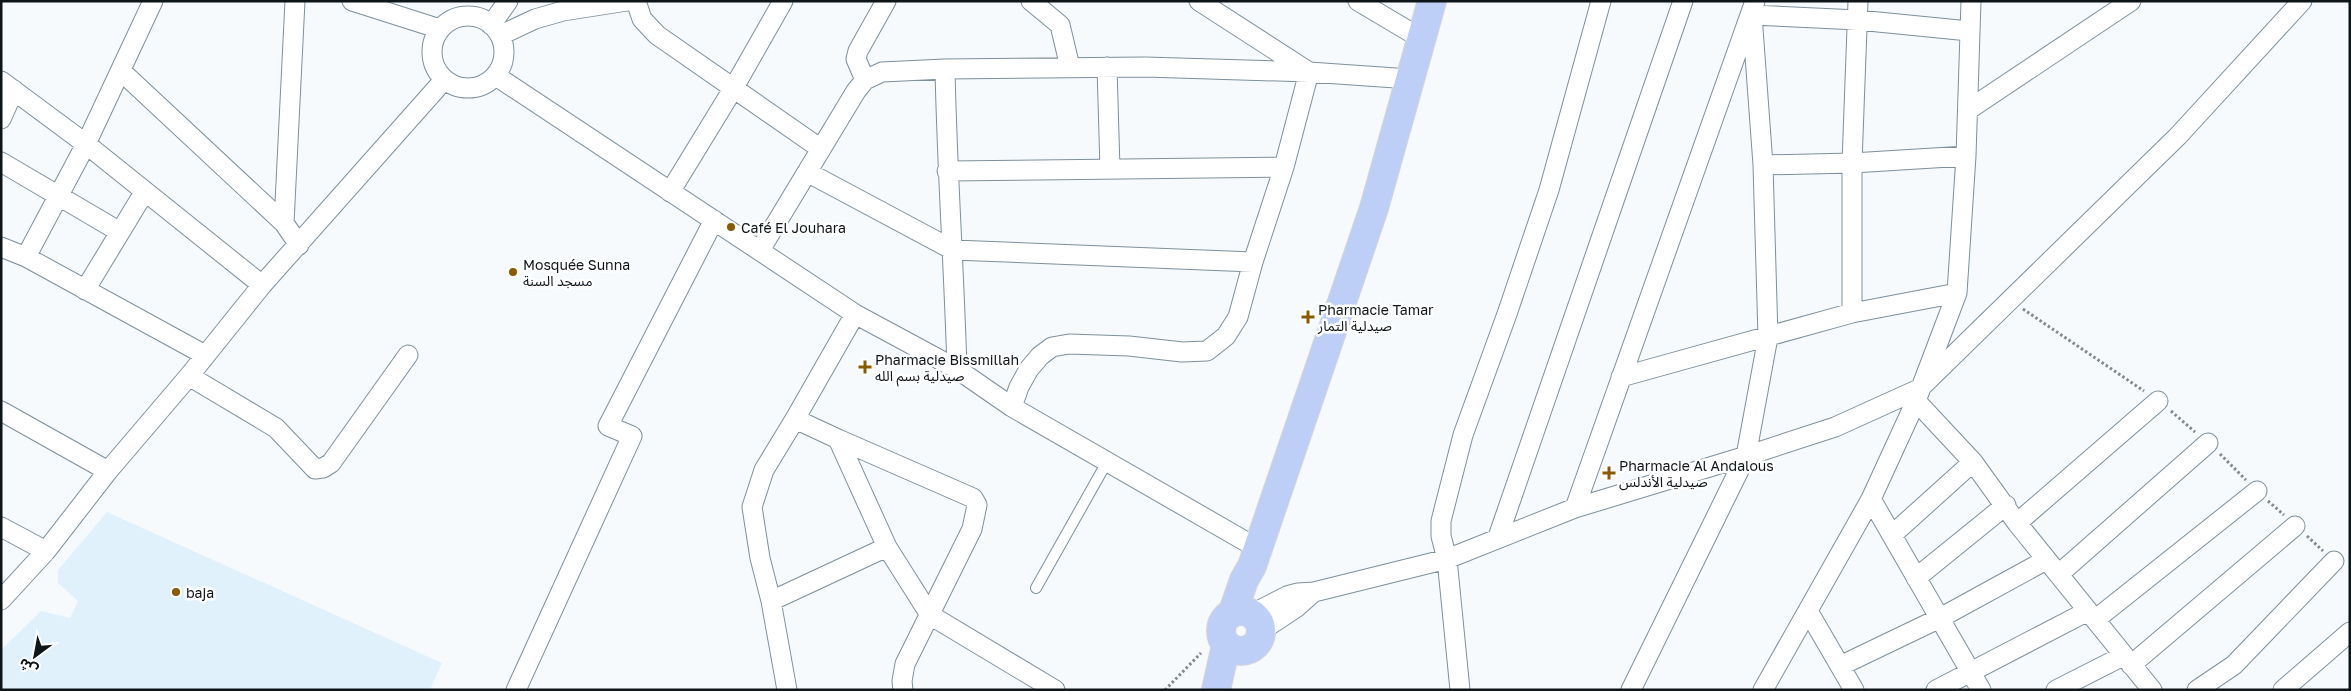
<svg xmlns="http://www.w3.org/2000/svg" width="2351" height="691" font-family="'Golos Text','Noto Sans Arabic',sans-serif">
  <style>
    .built { fill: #e0f1fc }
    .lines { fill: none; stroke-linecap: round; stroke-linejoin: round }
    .lane-casing { stroke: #7d909c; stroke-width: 12 }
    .street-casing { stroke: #7d909c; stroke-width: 21 }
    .primary-casing { stroke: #d4d5d6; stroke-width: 30 }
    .path { stroke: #83898c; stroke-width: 3; stroke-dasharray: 2.5 2.5; stroke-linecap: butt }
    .lane { stroke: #fff; stroke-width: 10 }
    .street { stroke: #fff; stroke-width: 19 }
    .primary { stroke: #becff7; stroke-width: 28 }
    .poi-dot { fill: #8a5a00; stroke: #fff; stroke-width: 2 }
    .labels { text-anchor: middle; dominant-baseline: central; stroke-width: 5; stroke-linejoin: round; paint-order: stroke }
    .poi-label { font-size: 14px; fill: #0e1519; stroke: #fff; text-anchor: start }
  </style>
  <rect width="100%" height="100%" fill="#f6fafd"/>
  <path class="built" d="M107,512L442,663L430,690H1V650L41,611L70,618L78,601L58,583V570Z"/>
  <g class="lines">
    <defs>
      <path id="lane" d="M1036,588L1107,462"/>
      <path id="street" d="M295,1L284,223L299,245
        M352,1L440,29
        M636,1L642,19L657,35L821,149
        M1031,1L1060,25L1070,67
        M1358,1L1422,39
        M432 52a36 36 0 1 1 72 0a36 36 0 1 1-72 0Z
        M491,25L508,1
        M501,35L535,19L563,11L627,1
        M1107,67L1110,169
        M945,69C947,169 954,268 957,369
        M121,71L284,223
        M496,76L855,314L957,369L1012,407L1257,548
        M865,80L856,59L858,51L886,1
        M1,81L86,144L262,285
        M1968,110L2131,1
        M1,119L14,90
        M1,162L120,232
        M1763,165L1852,163L1966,156
        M947,171L1284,167
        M807,172L953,250L1253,262
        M670,192L733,89L783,1
        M1,247L26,257L205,355
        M760,250L856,91L865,80L882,72L945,69L1145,67L1309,72L1410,79
        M26,257L86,144L153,1
        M85,290L145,191
        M1852,313V163L1858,1
        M855,314L795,419L838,439L887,547L930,615L1055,690
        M189,376L276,428L315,469L323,468L331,463L408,355
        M1621,377L1852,313L1957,293
        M1916,401L1973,462L2017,523L2152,690
        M1012,407L1019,387L1029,369L1040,356L1052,347L1069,344L1129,346L1182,352L1207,351L1226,336L1238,317L1253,262L1284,167L1309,72L1199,1
        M1,411L108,471
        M838,439L973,498L977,505L972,529L905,664L902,681L903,690
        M1871,499L1981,690
        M1575,508L1755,1
        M2017,523L2158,401
        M1,527L46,551
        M1892,535L1973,462
        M1498,537L1683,1
        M2059,574L2208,443
        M1916,578L2006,505
        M1,600L46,551L108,471L189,376L262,285L444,80
        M771,601L887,547
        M1808,611L1854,690
        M1252,614L1287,596L1298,593L1314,592L1447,559L1575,508L1746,456L1835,427L1919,389L2178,136L2302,1
        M2096,619L2257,491
        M1261,631L1297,607L1314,592
        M2131,665L2295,526
        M1840,666L1940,618L2046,560
        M516,690L632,436L608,426L714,220
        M787,690L771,601L760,558L752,507L764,470L795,419
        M1460,690L1447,559L1441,536V521L1463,435L1507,314L1549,190L1601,1
        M1631,690L1746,456L1768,337L1763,165L1752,15L1858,20L1969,31
        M1763,690L1871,499L1916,401L1957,293L1966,156L1971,1
        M1936,690L2088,611
        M2056,690L2123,656
        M2197,690L2234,665L2334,561
        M2283,690L2350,632"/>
      <path id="primary" d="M1221 631a20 20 0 1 1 40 0a20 20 0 1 1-40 0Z
        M1233,612L1244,580L1252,566L1374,208L1432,1
        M1216,690L1226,645"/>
    </defs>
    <use href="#lane" class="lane-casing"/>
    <use href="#street" class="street-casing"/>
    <use href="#primary" class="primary-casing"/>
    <path class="path" d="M2023,309L2144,391
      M2171,411L2195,432
      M2220,454L2246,480
      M2268,501L2284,515
      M2307,536L2323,551
      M1165,690L1201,653"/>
    <use href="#lane" class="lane"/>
    <use href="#street" class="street"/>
    <use href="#primary" class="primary"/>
  </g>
  <g class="poi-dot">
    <circle cx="731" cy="227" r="5"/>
    <circle cx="513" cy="272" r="5"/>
    <path d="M1305.5 309.5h5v5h5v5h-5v5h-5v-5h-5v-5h5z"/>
    <path d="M862.5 359.5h5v5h5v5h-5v5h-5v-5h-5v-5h5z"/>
    <path d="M1606.5 465.5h5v5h5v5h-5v5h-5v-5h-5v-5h5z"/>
    <circle cx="176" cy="592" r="5"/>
  </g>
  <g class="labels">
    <g class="poi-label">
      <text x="741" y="227">Café El Jouhara</text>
      <text x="523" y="264">Mosquée Sunna<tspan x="523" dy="16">مسجد السنة</tspan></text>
      <text x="1318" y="309">Pharmacie Tamar<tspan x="1318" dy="16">صيدلية التمار</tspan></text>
      <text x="875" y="359">Pharmacie Bissmillah<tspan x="875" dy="16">صيدلية بسم الله</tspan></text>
      <text x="1619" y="465">Pharmacie Al Andalous<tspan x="1619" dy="16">صيدلية الأندلس</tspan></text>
      <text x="186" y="592">baja</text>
    </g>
  </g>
  <rect width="2351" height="691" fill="none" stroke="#0e1519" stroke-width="5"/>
  <g transform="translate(35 656) rotate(212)" stroke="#ffffff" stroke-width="4" paint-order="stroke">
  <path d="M0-4L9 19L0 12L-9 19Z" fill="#0e1519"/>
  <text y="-8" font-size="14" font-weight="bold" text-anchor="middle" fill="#0e1519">ش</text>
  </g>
</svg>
